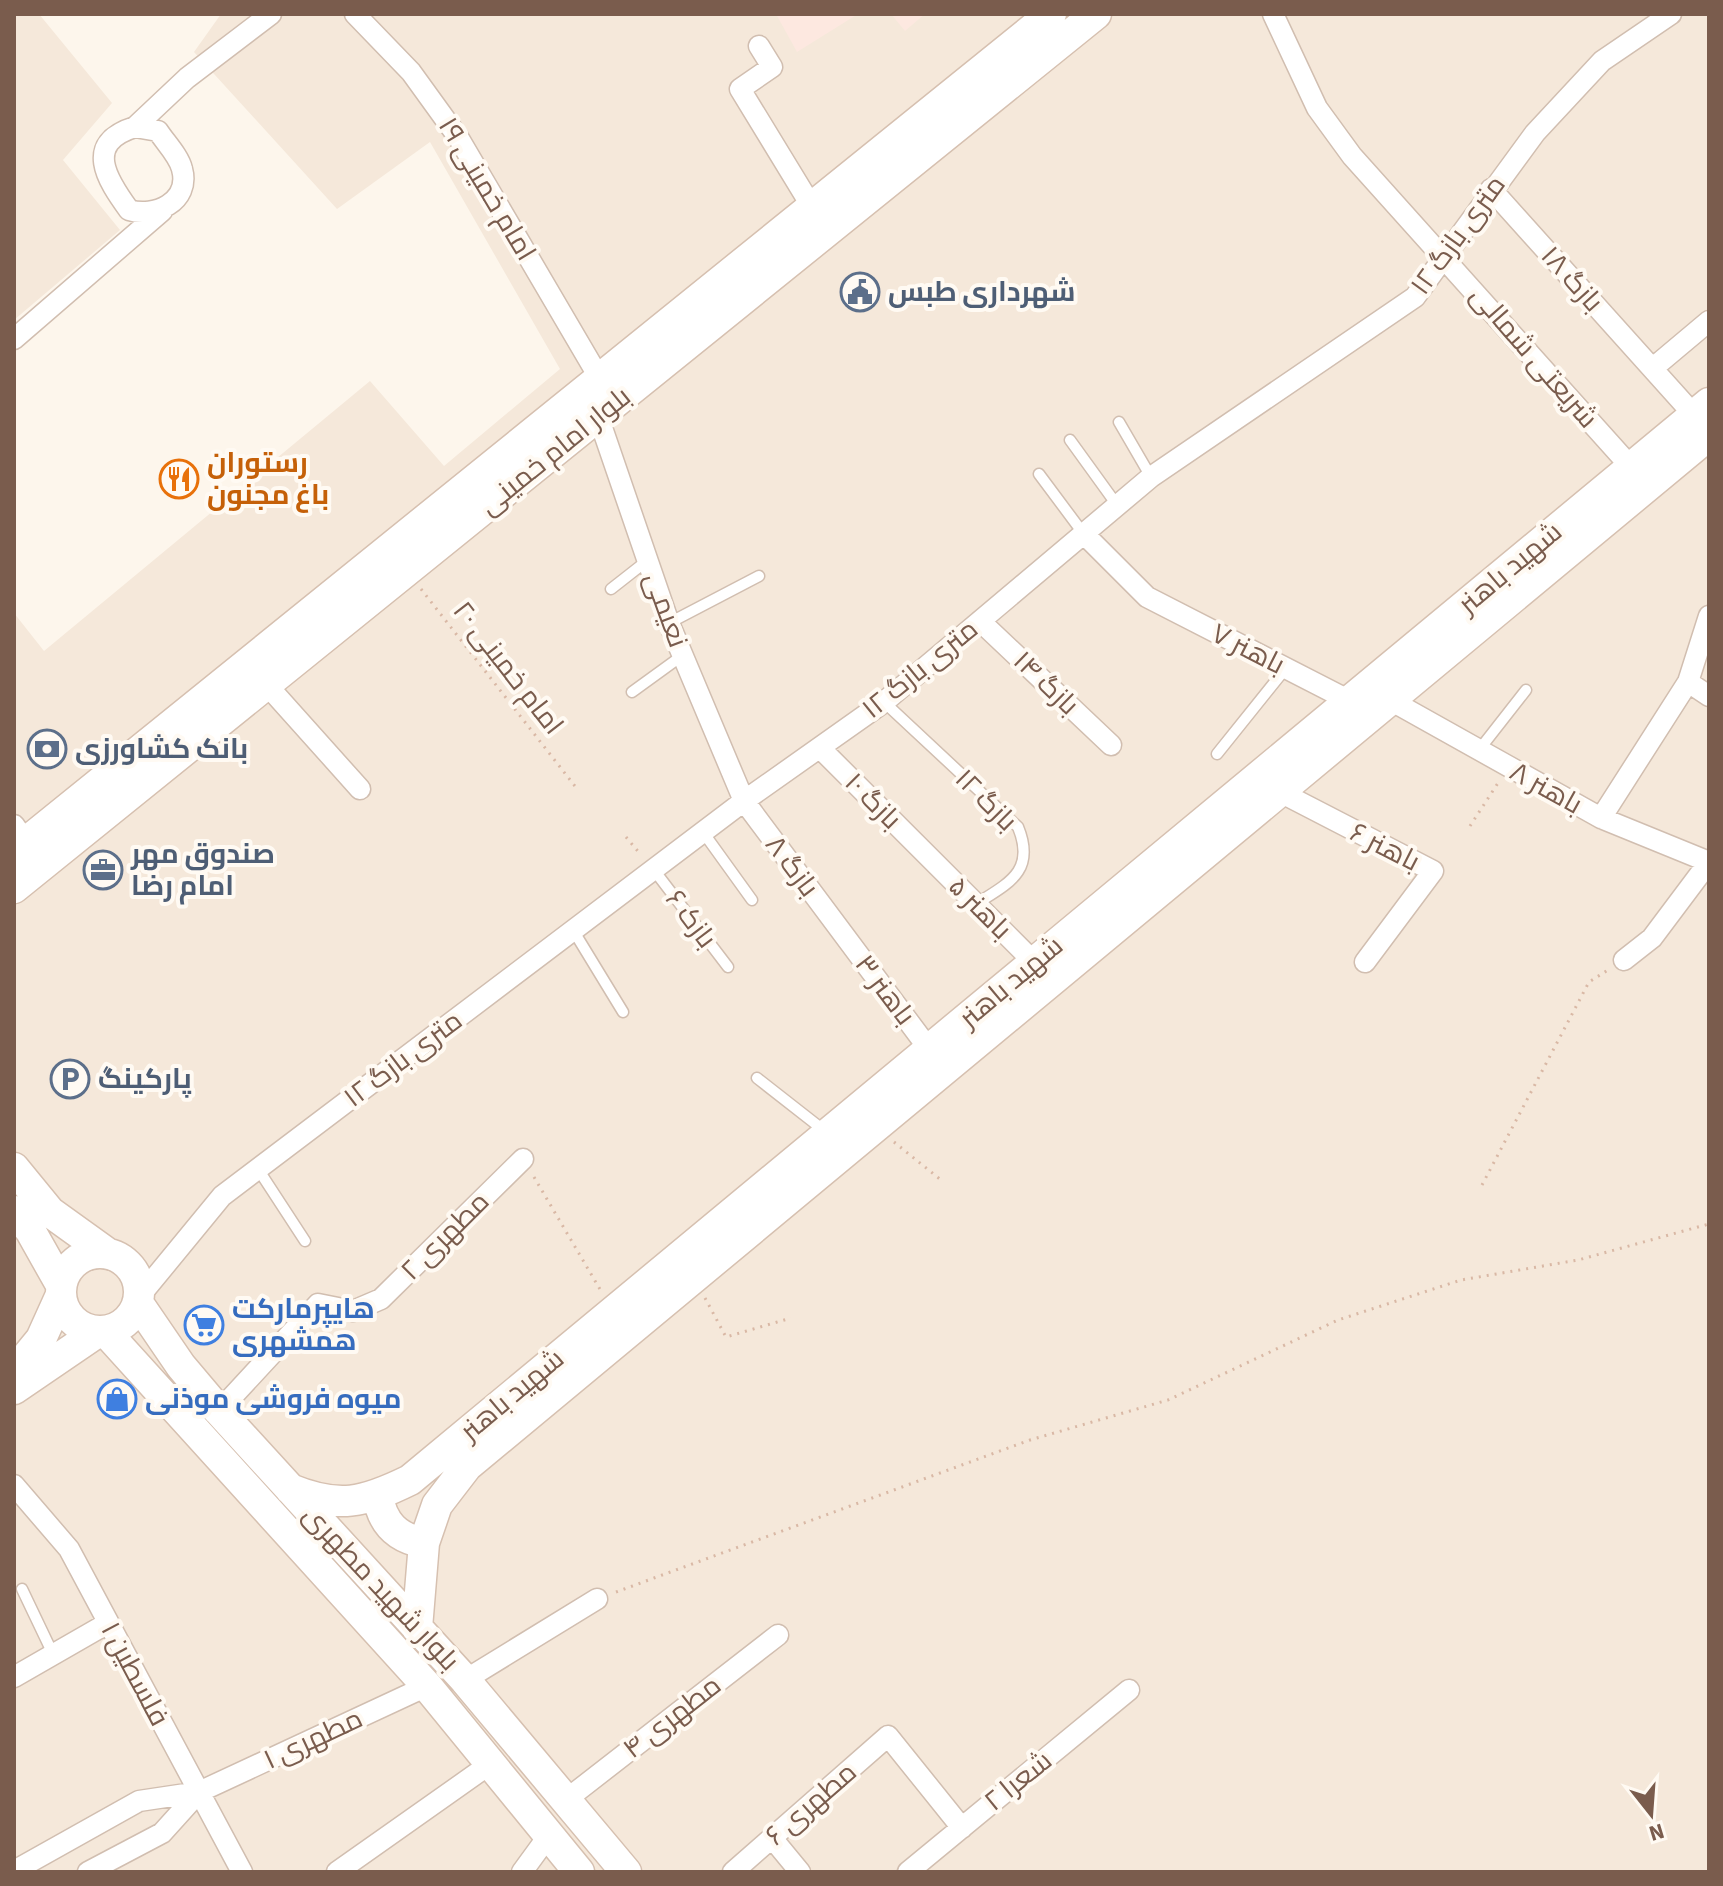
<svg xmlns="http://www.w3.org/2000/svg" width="1723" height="1886" font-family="'Source Sans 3',Cairo,sans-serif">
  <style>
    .residential { fill: #f5e8da }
    .commercial { fill: #fde8e0 }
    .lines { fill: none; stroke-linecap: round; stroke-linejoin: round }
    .lane-casing { stroke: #d1beb0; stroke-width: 13 }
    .street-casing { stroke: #d1beb0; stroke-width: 23 }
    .secondary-casing { stroke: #d6c0b0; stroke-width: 33 }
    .path { stroke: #d9b8a5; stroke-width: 3; stroke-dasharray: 2 6; stroke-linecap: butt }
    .lane { stroke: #fff; stroke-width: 10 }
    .street { stroke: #fff; stroke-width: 20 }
    .secondary { stroke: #fff; stroke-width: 30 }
    .labels { text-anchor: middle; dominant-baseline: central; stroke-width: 8; stroke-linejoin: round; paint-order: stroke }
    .street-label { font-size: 28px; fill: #7a5c4d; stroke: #fffaf3 }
    .service-label { font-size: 28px; font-weight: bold; fill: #4e5e75; stroke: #fffaf3; text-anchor: start }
    .food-label { font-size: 28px; font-weight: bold; fill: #c56008; stroke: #fffaf3; text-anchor: start }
    .shop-label { font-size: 28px; font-weight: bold; fill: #366cbe; stroke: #fffaf3; text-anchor: start }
  </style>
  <rect width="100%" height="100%" fill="#fdf6ec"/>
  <path class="residential" d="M16,14H39L112,103L63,160L120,230L14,320Z
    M221,14H1709V1872H14V613L44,651L370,381L444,466L560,369L430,142L337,209L194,52Z"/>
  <path class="commercial" d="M776,14H858L797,52Z
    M891,14H925L905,31Z"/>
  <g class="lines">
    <defs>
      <path id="lane" d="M1119,422L1151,477
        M1070,440L1117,505
        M1039,474L1083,533
        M611,589L648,560
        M669,623L759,576
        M632,692L683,655
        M884,702L1018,827C1036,871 1009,883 976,904
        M1479,750L1526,690
        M1217,754L1286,668
        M703,832L752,900
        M654,870L728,967
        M573,930L623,1012
        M757,1078L826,1132
        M258,1169L305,1241
        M22,1589L53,1654"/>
      <path id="street" d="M355,14L411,72L458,137L600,379
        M1273,14L1317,108L1352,156L1631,467
        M759,46L772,67L740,89L812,207
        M135,127L158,131C165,142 179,156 182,169C191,202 154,218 129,210C107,180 83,143 135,127Z
        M135,127L187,78L271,14
        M1491,189L1694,415
        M14,339L162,211
        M1653,368L1709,321
        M598,416L669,623L744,801L929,1049
        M1083,533L1147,597L1350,701
        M980,621L1111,745
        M1688,682L1709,696
        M266,684L360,789
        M1390,700L1601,818L1709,862
        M820,748L1034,962
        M1280,792L1433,871L1365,962
        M1601,818L1688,682L1709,616
        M14,825L26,842
        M1624,960L1652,938L1709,862
        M139,1297L222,1196L744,801L884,702L1151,477L1415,297L1535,133L1602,61L1671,14
        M219,1411L318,1304L353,1311L381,1299L523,1159
        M14,1485L69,1549L242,1872
        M14,1677L108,1623
        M465,1680L597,1599
        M567,1799L778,1635
        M772,1838L800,1872
        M14,1871L139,1801L199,1792L427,1686
        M88,1872L162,1833L199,1792
        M337,1872L490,1764
        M522,1872L549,1835
        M733,1872L888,1736L962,1828
        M908,1872L1129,1690"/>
      <path id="secondary" d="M14,852L1051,14
        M14,888L1096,14
        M14,1168L50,1212L107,1253
        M14,1211L30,1230L61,1285
        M61 1292a39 39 0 1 1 78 0a39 39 0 1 1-78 0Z
        M138,1303L181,1366L219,1411L465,1680L626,1872
        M105,1331L427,1686L579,1872
        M14,1372L41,1339L60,1297
        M14,1389L99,1331
        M290,1489C339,1509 363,1503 410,1480L1709,403
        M378,1496C382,1523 397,1538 424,1543
        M417,1628L424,1543L437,1505L467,1466L1709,435"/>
    </defs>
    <use href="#lane" class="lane-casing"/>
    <use href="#street" class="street-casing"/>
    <use href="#secondary" class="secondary-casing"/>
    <path class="path" d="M421,589L578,790
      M1470,826L1498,783
      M626,837L641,855
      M894,1142L941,1180
      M534,1177L601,1291
      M1482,1185L1589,982L1608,970
      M705,1298L726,1337L791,1318
      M616,1592L1030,1440L1168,1400L1338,1320L1461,1280L1578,1260L1709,1224"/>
    <use href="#lane" class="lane"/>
    <use href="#street" class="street"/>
    <use href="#secondary" class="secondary"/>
  </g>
  <defs>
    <symbol id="civic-ring" viewBox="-11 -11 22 22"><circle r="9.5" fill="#fffaf3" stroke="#5c6f8a" stroke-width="1.5"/><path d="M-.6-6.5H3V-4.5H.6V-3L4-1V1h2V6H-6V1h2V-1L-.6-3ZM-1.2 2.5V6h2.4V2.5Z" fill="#5c6f8a"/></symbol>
    <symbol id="restaurant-ring" viewBox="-11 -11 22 22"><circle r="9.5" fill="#fffaf3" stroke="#e8710a" stroke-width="1.5"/><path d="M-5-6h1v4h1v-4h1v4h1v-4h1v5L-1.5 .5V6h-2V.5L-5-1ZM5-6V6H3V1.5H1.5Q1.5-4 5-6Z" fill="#e8710a"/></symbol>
    <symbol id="bank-ring" viewBox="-11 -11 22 22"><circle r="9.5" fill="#fffaf3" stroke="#5c6f8a" stroke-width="1.5"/><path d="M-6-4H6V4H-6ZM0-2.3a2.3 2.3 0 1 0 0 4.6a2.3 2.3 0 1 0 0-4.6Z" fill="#5c6f8a"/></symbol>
    <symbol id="office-ring" viewBox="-11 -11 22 22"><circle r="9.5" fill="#fffaf3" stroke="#5c6f8a" stroke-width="1.5"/><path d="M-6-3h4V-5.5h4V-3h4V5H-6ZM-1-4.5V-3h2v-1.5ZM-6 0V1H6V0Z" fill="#5c6f8a"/></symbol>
    <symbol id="parking-ring" viewBox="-11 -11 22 22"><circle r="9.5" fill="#fffaf3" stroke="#5c6f8a" stroke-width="1.5"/><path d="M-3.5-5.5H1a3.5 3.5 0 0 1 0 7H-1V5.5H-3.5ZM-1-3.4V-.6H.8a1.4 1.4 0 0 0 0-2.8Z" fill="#5c6f8a"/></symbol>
    <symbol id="supermarket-ring" viewBox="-11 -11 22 22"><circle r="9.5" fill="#fffaf3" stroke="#3f7fe0" stroke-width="1.5"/><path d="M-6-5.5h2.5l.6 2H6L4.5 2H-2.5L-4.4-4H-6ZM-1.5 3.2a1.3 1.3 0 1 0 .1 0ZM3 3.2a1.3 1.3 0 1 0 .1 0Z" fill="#3f7fe0"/></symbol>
    <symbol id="shop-ring" viewBox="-11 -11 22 22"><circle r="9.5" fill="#fffaf3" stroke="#3f7fe0" stroke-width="1.5"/><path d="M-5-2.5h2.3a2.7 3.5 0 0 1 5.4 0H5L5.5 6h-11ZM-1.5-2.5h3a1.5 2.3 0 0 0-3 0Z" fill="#3f7fe0"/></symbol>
  </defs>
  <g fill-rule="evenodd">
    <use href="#civic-ring" x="838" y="270" width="44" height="44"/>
    <use href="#restaurant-ring" x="157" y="457" width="44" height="44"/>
    <use href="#bank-ring" x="25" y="727" width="44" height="44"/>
    <use href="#office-ring" x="81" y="848" width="44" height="44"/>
    <use href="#parking-ring" x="48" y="1057" width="44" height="44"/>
    <use href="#supermarket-ring" x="182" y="1303" width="44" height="44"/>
    <use href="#shop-ring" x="95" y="1377" width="44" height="44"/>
  </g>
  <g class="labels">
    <g class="street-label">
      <text transform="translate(487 189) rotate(59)">امام خمینی ۱۹</text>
      <text transform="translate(1458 235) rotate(-54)">۱۲ متری بازگ</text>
      <text transform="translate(1572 279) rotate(48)">بازگ ۱۸</text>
      <text transform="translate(1534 357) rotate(49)">شریعتی شمالی</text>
      <text transform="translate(555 451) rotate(-39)">بلوار امام خمینی</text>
      <text transform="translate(1510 568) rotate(-40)">شهید باهنر</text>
      <text transform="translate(666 610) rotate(70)">نعیمی</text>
      <text transform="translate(1248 649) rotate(27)">باهنر ۷</text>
      <text transform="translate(508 668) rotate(52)">امام خمینی ۲۰</text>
      <text transform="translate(920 669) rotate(-39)">۱۲ متری بازگ</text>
      <text transform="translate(1046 683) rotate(44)">بازگ ۱۴</text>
      <text transform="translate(1546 788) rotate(29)">باهنر ۸</text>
      <text transform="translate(986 800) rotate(45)">بازگ ۱۲</text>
      <text transform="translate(873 801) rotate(45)">بازگ ۱۰</text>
      <text transform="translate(1385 847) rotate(27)">باهنر ۶</text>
      <text transform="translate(792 866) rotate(53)">بازگ ۸</text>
      <text transform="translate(980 908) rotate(45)">باهنر ۵</text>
      <text transform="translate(691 919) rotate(53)">بازک ۶</text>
      <text transform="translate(1011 982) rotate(-40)">شهید باهنر</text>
      <text transform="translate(885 990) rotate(53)">باهنر ۳</text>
      <text transform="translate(403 1059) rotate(-37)">۱۲ متری بازگ</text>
      <text transform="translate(445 1236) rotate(-45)">مطهری ۲</text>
      <text transform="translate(512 1395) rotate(-40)">شهید باهنر</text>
      <text transform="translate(381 1588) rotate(47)">بلوار شهید مطهری</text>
      <text transform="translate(135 1674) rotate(62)">فلسطین ۱</text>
      <text transform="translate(672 1717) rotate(-38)">مطهری ۴</text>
      <text transform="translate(313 1739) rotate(-25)">مطهری ۱</text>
      <text transform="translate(1018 1781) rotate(-39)">شعرا ۲</text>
      <text transform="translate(811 1804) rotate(-41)">مطهری ۶</text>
    </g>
    <g class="service-label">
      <text x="888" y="292">شهرداری طبس</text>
      <text x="75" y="749">بانک کشاورزی</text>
      <text x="131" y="854">صندوق مهر<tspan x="131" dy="32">امام رضا</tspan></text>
      <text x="98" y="1079">پارکینگ</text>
    </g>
    <g class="food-label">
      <text x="207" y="463">رستوران<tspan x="207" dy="32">باغ مجنون</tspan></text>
    </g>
    <g class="shop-label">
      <text x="232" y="1309">هايپرماركت<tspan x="232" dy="32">همشهری</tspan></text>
      <text x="145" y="1399">میوه فروشی موذنی</text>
    </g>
  </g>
  <rect width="1723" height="1886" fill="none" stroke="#7a5c4d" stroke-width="32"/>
  <g transform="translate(1651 1814) rotate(163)" stroke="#fffaf3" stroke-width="6" paint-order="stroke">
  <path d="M0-6L14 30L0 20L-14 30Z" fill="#7a5c4d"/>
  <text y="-12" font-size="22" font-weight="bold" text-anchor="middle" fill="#7a5c4d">N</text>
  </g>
</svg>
